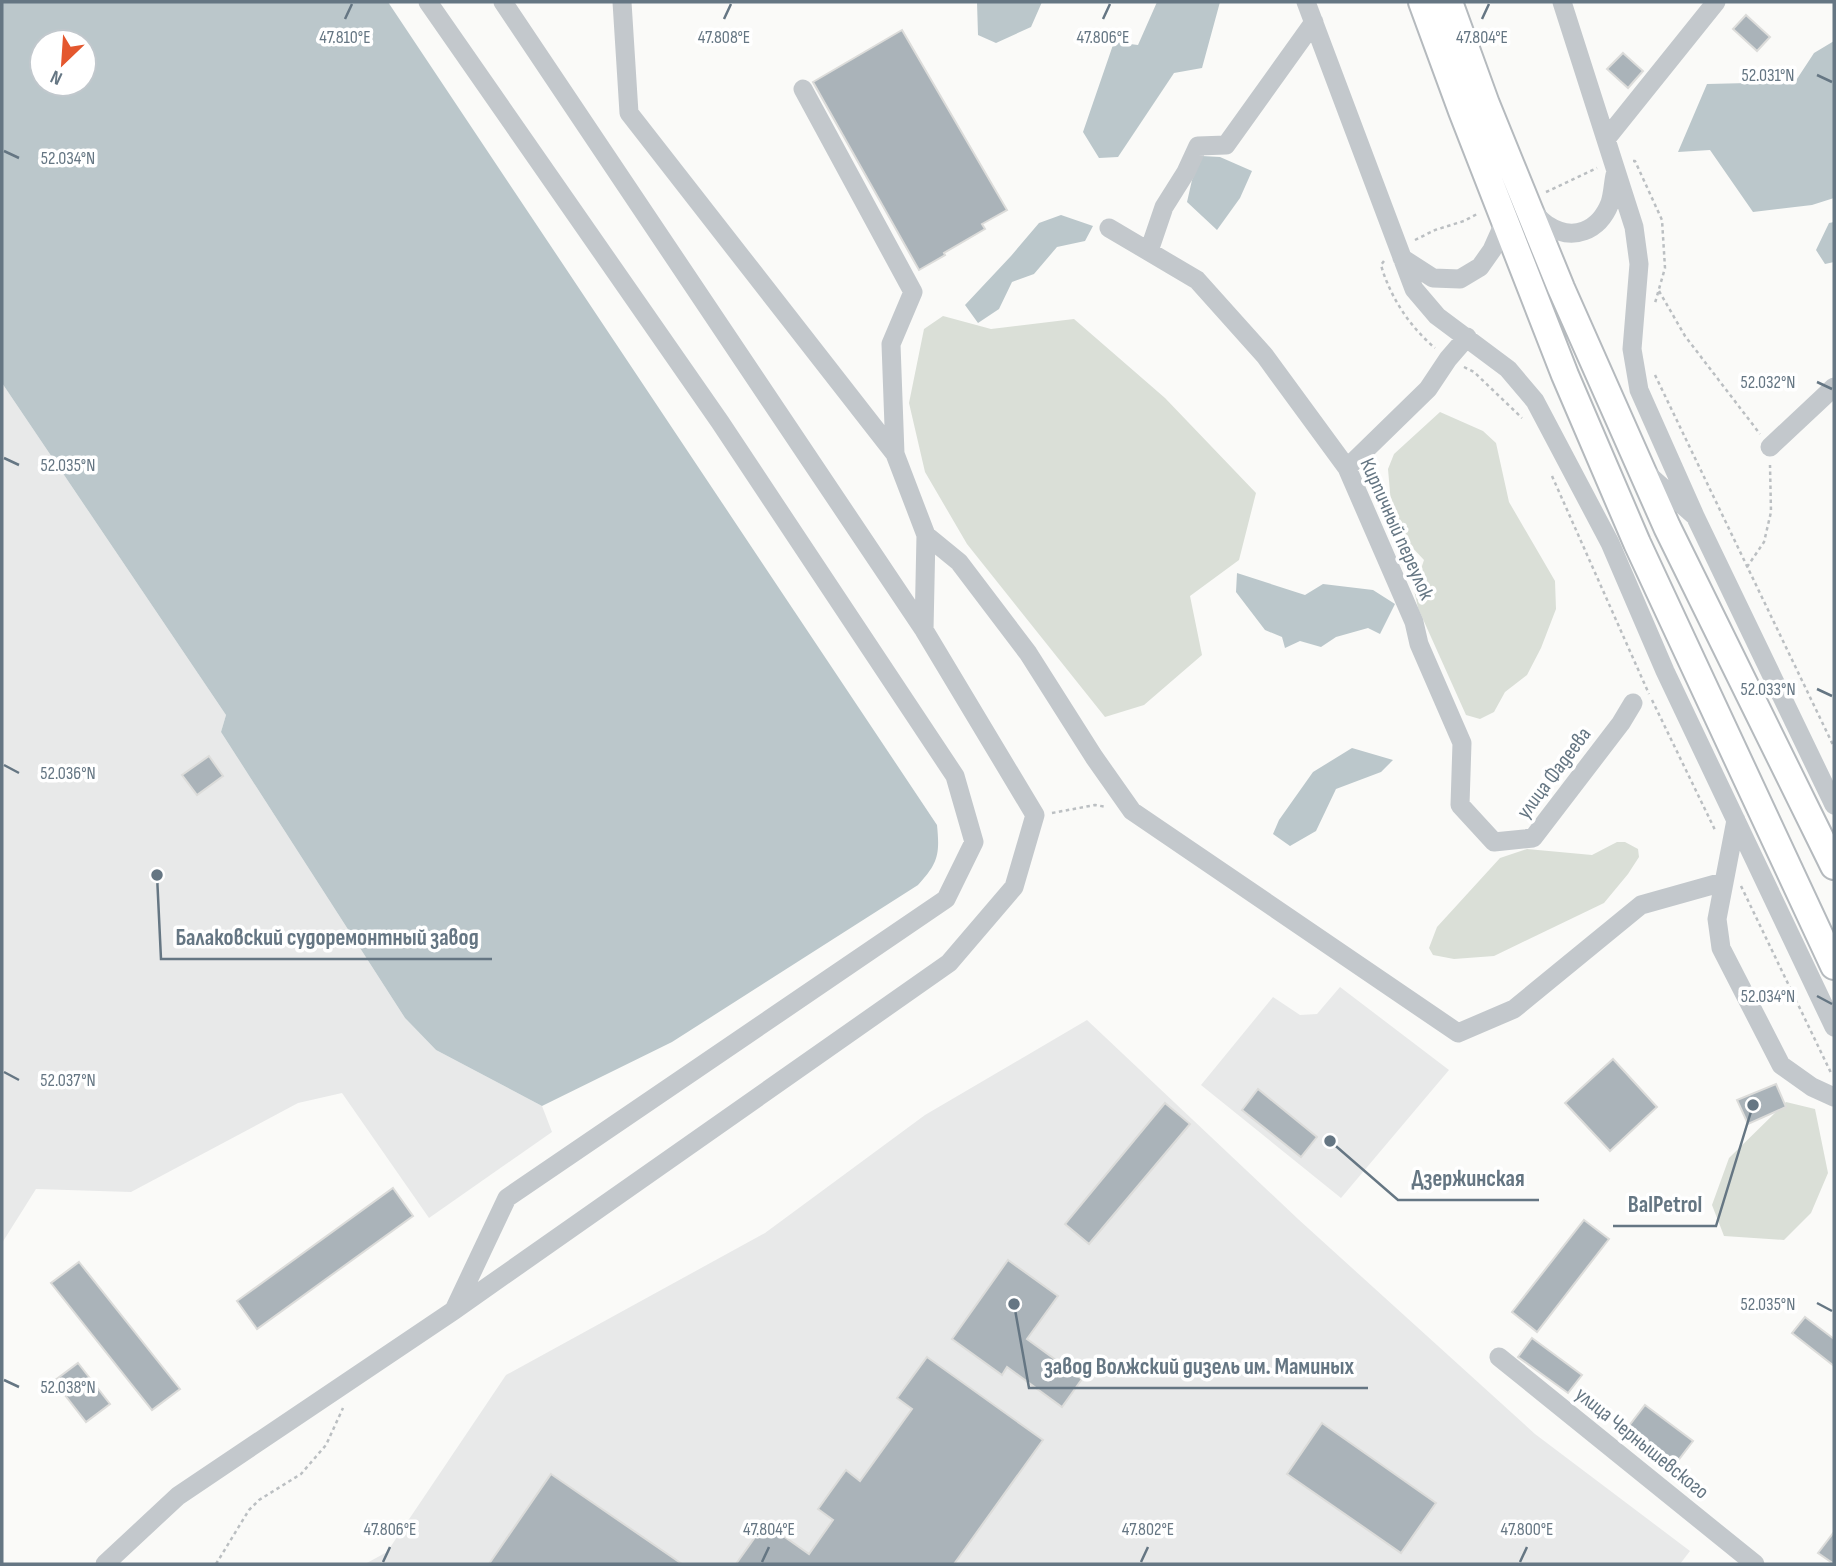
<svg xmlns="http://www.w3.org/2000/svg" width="1836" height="1566" font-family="'Sofia Sans Condensed',sans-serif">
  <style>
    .built { fill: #e8e9e9 }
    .green { fill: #dadfd7 }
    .water { fill: #bbc7cb; fill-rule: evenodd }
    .building { fill: #aab3b9; stroke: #dcdcda; stroke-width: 2 }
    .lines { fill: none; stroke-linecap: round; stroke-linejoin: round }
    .major-casing { stroke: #b5babe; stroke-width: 30 }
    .path { stroke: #bbbfc2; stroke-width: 2.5; stroke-dasharray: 3.5 3.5; stroke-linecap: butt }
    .minor { stroke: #c3c8cc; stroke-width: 19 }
    .major { stroke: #fff; stroke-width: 26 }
    .ticks { fill: none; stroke: #657683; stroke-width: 2.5 }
    .labels { text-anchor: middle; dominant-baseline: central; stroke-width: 7; stroke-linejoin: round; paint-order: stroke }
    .street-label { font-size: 21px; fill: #657683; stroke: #fff }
    .ticks-label { font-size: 18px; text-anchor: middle; fill: #657683; stroke: #fff; stroke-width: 7; stroke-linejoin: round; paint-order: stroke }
    .leader { fill: none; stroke: #657683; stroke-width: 2.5 }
    .callout-dot { fill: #657683; stroke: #fff; stroke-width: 2.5 }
    .callout-label { font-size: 23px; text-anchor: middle; font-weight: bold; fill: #657683; stroke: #fff; stroke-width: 7; stroke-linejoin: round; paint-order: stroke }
  </style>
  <rect width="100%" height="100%" fill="#fafaf8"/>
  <path class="built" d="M2,383L226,715L221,732L405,1018L436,1050L542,1106L552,1132L429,1218L342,1093L298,1103L131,1192L36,1189L2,1243Z
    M1340,987L1449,1070L1341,1198L1201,1085L1273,997L1300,1015L1317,1014Z
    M1087,1020L1298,1219L1535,1434L1690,1551L1680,1564H365L387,1552L506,1375L765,1233L925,1115Z"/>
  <path class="green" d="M943,316L991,329L1074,319L1165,398L1256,493L1239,560L1190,596L1202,655L1144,705L1105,717L967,544L925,472L909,403L924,329Z
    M1440,412L1483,431L1496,443L1509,502L1555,581L1556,609L1541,648L1527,675L1505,692L1494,712L1480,719L1466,715L1418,608L1414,590L1424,560L1393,527L1388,469L1394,454Z
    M1617,842H1625L1638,849L1639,857L1628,874L1604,903L1494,956L1454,959L1433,955L1429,948L1437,927L1500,858L1527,849L1592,855Z
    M1786,1102L1815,1109L1828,1173L1811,1213L1784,1240L1724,1236L1712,1205L1729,1158Z"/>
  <path class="water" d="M2,2H388L937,825C940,855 938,863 918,885L672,1042L542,1106L436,1050L405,1018L221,732L226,715L2,383ZM84,42V84H42V42Z
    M977,2H1042L1031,27L996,43L978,35Z
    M1157,2H1220L1202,68L1174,73L1118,157L1099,158L1083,132L1114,42L1138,45Z
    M1834,41V198L1812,205L1753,212L1710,150L1678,152L1707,84L1795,82L1814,53Z
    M1202,156L1220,157L1252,171L1240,198L1217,230L1187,202L1192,180Z
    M1061,215L1093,226L1085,241L1057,247L1034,274L1012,282L999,309L978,323L965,305L1011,256L1039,223Z
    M1834,222V262L1825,264L1816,250L1829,223Z
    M1237,573L1305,595L1323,584L1373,590L1395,604L1380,634L1368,628L1336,637L1321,647L1300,641L1285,648L1282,637L1265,630L1236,592Z
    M1352,748L1393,760L1381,772L1336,789L1316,831L1290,846L1273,834L1279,820L1313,772Z"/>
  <path class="building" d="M1746,15L1770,37L1757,51L1733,29Z
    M902,30L1007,210L982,224L985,229L944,253L945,255L919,270L813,82Z
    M1623,53L1643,71L1628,88L1607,69Z
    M209,756L223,776L197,795L182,775Z
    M1613,1059L1657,1107L1610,1151L1565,1103Z
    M1776,1084L1786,1107L1748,1124L1737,1100Z
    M1258,1089L1317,1137L1301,1157L1242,1110Z
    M1165,1103L1190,1124L1089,1244L1065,1224Z
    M393,1188L413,1216L257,1329L237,1301Z
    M1584,1220L1609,1239L1537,1332L1512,1312Z
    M1008,1260L1058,1296L1027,1339L1082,1379L1062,1407L1007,1367L1002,1375L952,1339Z
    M79,1262L180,1389L152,1410L51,1283Z
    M1805,1317L1834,1339V1366L1792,1333Z
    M1532,1338L1582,1375L1568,1393L1518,1357Z
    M927,1357L1043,1440L954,1564H736L765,1523L809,1554L833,1520L818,1509L846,1470L860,1481L912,1409L897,1398Z
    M78,1363L110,1404L86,1422L54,1381Z
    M1645,1405L1693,1441L1670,1471L1622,1435Z
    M1322,1423L1436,1503L1401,1553L1287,1474Z
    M551,1474L682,1564H489Z
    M1834,1532V1564L1818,1553Z"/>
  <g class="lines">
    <defs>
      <path id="major" d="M1422,2L1462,111L1565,375L1637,543L1834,966
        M1449,2L1486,104L1561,288L1667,527L1834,866"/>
    </defs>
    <use href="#major" class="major-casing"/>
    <path class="path" d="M1633,161H1635L1662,220L1665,268L1655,303
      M1546,192L1597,168
      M1415,240L1435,230L1464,221L1479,213
      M1384,261L1381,265C1390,297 1410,327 1435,348
      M1659,291L1685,336L1760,434
      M1464,367L1474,372L1522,418
      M1655,375L1834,747
      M1552,476L1649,694
      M1747,567L1764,542L1771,512L1770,465
      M1652,700L1716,832
      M1052,813L1095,805L1107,807
      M1741,886L1832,1075
      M216,1564L249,1510L259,1500L301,1474L326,1445L343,1408"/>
    <path class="minor" d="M428,2L720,422L955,776L974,842L946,899L507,1198L454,1310
      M622,2L629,113L895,454
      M1306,2L1414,289L1437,316L1508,369L1535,401L1610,543L1665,671L1834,1027
      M1562,2L1634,227L1639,264L1632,349L1639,390L1695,516
      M803,89L913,292L891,344L895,454L926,535L924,630
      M1606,139L1716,2
      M1530,209C1535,214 1541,221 1547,225C1573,242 1599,231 1610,203C1613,194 1613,184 1615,175
      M1109,228L1197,280L1265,356L1347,468L1414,622L1419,644L1462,743L1460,805L1494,842L1533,838L1621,723L1633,703
      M1149,251L1164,207L1186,172L1198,146L1226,145L1314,22
      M1402,258L1433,278L1460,279L1480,267L1492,250L1505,221
      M1770,447L1834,387
      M1347,468L1428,389L1448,359L1467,337
      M1645,472L1695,516L1834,805
      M926,535L959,562L1028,653L1094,757L1132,811L1458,1033L1514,1009L1641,905L1723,882
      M1736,820L1717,919L1721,948L1781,1065L1812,1087L1834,1097
      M1499,1357L1755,1564
      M105,1564L178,1496L453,1311L949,963L1014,887L1035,815L924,630L503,2"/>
    <use href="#major" class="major"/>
  </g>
  <path class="ticks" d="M345,19L352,4M724,19L731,4M1103,19L1110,4M1482,19L1489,4M1817,75L1832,82M4,151L19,158M1817,382L1832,389M4,458L19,465M1817,689L1832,696M4,765L19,773M1817,996L1832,1004M4,1072L19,1080M1817,1303L1832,1311M4,1380L19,1387M383,1562L390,1547M762,1562L769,1547M1141,1562L1148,1547M1520,1562L1527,1547"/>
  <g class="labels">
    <g class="street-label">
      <text transform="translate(1397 529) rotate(66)">Кирпичный переулок</text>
      <text transform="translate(1554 773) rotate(-53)">улица Фадеева</text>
      <text transform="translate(1642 1443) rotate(39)">улица Чернышевского</text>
    </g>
  </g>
  <g class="ticks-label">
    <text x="345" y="43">47.810°E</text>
    <text x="724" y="43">47.808°E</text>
    <text x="1103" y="43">47.806°E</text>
    <text x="1482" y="43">47.804°E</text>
    <text x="1768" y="81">52.031°N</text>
    <text x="68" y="164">52.034°N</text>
    <text x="1768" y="388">52.032°N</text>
    <text x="68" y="471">52.035°N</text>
    <text x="1768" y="695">52.033°N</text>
    <text x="68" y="779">52.036°N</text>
    <text x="1768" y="1002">52.034°N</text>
    <text x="68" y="1086">52.037°N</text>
    <text x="1768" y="1310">52.035°N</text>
    <text x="68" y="1393">52.038°N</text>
    <text x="390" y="1535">47.806°E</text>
    <text x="769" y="1535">47.804°E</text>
    <text x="1148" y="1535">47.802°E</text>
    <text x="1527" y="1535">47.800°E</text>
  </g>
  <path class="leader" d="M157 875L161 959H492M1330 1141L1398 1200H1539M1753 1105L1716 1226H1613M1014 1304L1029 1388H1368"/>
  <g class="callout-dot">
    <circle cx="157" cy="875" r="7"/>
    <circle cx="1330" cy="1141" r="7"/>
    <circle cx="1753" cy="1105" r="7"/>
    <circle cx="1014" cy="1304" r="7"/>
  </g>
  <g class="callout-label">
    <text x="327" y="945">Балаковский судоремонтный завод</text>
    <text x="1468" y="1186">Дзержинская</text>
    <text x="1665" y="1212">BalPetrol</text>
    <text x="1199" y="1374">завод Волжский дизель им. Маминых</text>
  </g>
  <rect width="1836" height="1566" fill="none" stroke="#657683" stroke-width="7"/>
  <g transform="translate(63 63) rotate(205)"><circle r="33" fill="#ffffff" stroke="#c1c8cd" stroke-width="2"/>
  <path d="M0-5L12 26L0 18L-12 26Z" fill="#e4572e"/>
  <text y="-10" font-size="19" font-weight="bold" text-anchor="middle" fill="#657683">N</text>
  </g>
</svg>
